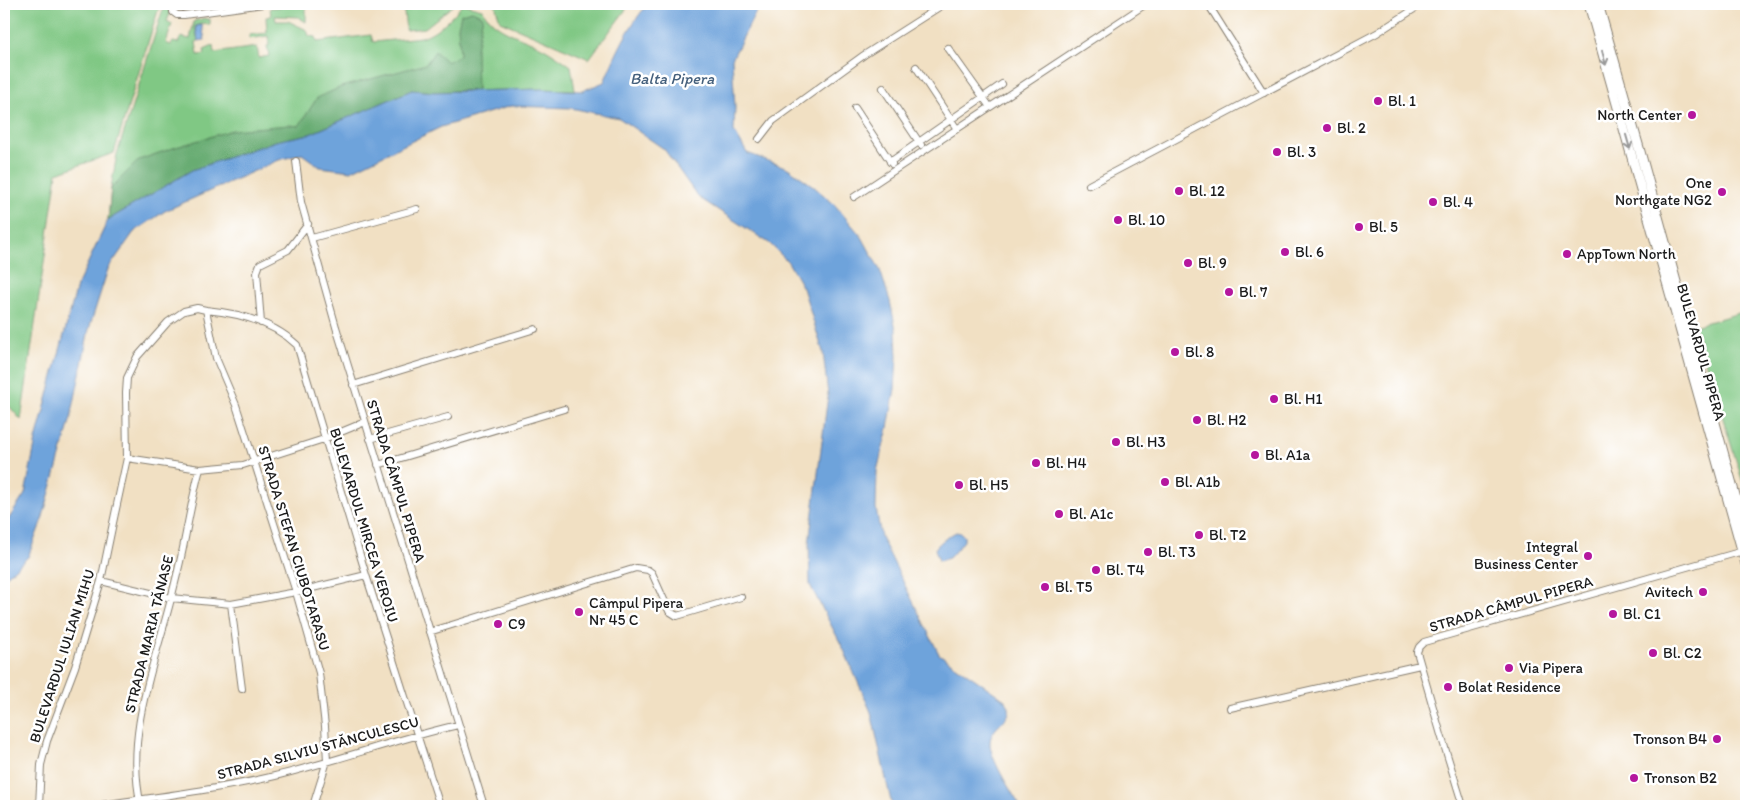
<svg xmlns="http://www.w3.org/2000/svg" width="1750" height="810" font-family="Itim,sans-serif">
  <style>
    .green { fill: #80c884; stroke: #4e7250 }
    .forest { fill: #68ac72; stroke: #426447 }
    .water { fill: #6ea3db; stroke: #45607c }
    .lines { fill: none; stroke-linecap: round; stroke-linejoin: round }
    .street-casing { stroke: #867e70; stroke-width: 8 }
    .secondary-casing { stroke: #867e70; stroke-width: 11 }
    .street { stroke: #fff; stroke-width: 6 }
    .secondary { stroke: #fff; stroke-width: 9 }
    .oneway { stroke: #999 }
    .poi-dot { fill: #b5179e; stroke: #fff; stroke-width: 2 }
    .labels { text-anchor: middle; dominant-baseline: central; stroke-width: 5; stroke-linejoin: round; paint-order: stroke }
    .poi-label { font-size: 15px; fill: #1c1c1c; stroke: #fff; text-anchor: start }
    .street-label { font-size: 15px; fill: #1c1c1c; stroke: #fff }
    .water-label { font-size: 16px; font-style: italic; fill: #45607c; stroke: #fff }
  </style>
  <rect width="100%" height="100%" fill="#fff"/>
  <filter id="ink" filterUnits="userSpaceOnUse"><feTurbulence type="fractalNoise" baseFrequency=".02" numOctaves="2"/><feDisplacementMap in="SourceGraphic" scale="10" xChannelSelector="R" yChannelSelector="G"/><feConvolveMatrix kernelMatrix="1 2 1 2 8 2 1 2 1" color-interpolation-filters="sRGB"/></filter>
  <filter id="wash" filterUnits="userSpaceOnUse"><feTurbulence type="fractalNoise" baseFrequency=".0096" numOctaves="4" result="noise"/><feDisplacementMap in="SourceGraphic" scale="20" xChannelSelector="R" yChannelSelector="G"/><feGaussianBlur stdDeviation="1.12" result="paint"/><feColorMatrix in="noise" values="0 0 0 0 0 0 0 0 0 0 0 0 0 0 0 0 0 1.4 0 .05"/><feComposite in="paint" operator="in"/></filter>
  <g filter="url(#wash)">
    <rect width="100%" height="100%" fill="#f1e0c3"/>
    <path class="green" d="M4,4H160L114,153L57,173L21,420L4,400Z
      M306,4V22L298,17L275,16L276,21H288L307,30L309,36L316,37L317,42L371,35L373,42L422,37C439,31 452,17 463,4L482,9C494,30 516,35 538,45C550,51 560,58 571,66L575,90L541,89L434,92L412,90L310,134L192,170L108,220L111,188L117,154L163,9L169,8L170,14L167,21L172,24L166,43L171,45L173,42L178,43L181,37L190,39L194,21L205,18V19H210V25H207L206,23L195,26L198,41L196,42L198,55L205,54L204,50L213,46L214,53L257,47L259,58L269,56L267,46L269,45L268,36L249,39V35L267,33L266,17L271,16L270,8Z
      M403,4H455L425,28L406,30Z
      M495,4H630L589,59L500,21Z
      M1746,311V489H1745L1694,326Z"/>
    <path class="forest" d="M472,11L483,16L476,49L477,90L434,92L412,90L310,134L276,141L192,170L108,220L111,188L139,160L173,148L232,130L289,125L299,126L317,98L341,87L426,64L435,51L447,62L460,55L458,27L461,14Z"/>
    <path class="water" d="M648,4H760L732,59L735,107L734,131L747,153L788,168L812,185L834,204L862,237L880,270L890,301L896,330L897,357L895,389L888,428L877,471L876,508L881,537L939,654L1005,700C1020,719 991,723 990,742C989,757 1011,791 1019,804L1018,806H892L871,712L843,648L810,585L809,543L828,395L823,352L803,288L788,262L769,243L698,197L664,149L619,118L571,108L511,106L441,127L351,171L320,167L302,154L279,160L165,211L134,232L108,269L89,329L71,418L42,520L28,557L4,578V526L25,494L36,440L77,286L108,220L192,170L276,141L310,134L412,90L434,92L541,89L582,91L604,82C617,52 627,28 648,4Z
      M202,25L205,40L198,41L196,26Z
      M956,532L961,533L964,536V541L949,558L939,561L935,549C938,543 950,535 956,532Z"/>
  </g>
  <g filter="url(#ink)">
    <g class="lines">
      <defs>
        <path id="street" d="M173,4V12L177,15H184L263,4
          M1208,4L1264,93
          M948,48L990,107
          M916,67L957,129
          M883,88L921,145
          M855,108L892,164
          M759,139L773,121L864,55L944,4
          M296,161L301,202L336,327L484,806
          M890,162L1002,84
          M1089,185L1377,33L1422,4
          M854,197L1146,4
          M312,238L417,209
          M206,310C238,313 273,322 297,345L366,575L440,806
          M261,323L257,272L260,264L288,250L308,224
          M353,385L535,329
          M370,439L448,417
          M127,458L200,469L243,465L324,439L365,422
          M378,465L564,409
          M101,581L171,598L231,604L296,592L366,575
          M231,604L242,689
          M429,632L636,568L648,570L652,573L669,611L677,616L741,597
          M1230,708L1420,665
          M39,806L41,765L47,741L75,667L101,581L113,523L127,458L126,393L127,378L137,357L168,322L184,311L197,308L206,310L216,358L236,405L296,592L319,673L325,726L327,761L313,806
          M95,806C155,797 216,790 275,776C337,761 396,739 458,725
          M141,806C124,733 156,662 173,591C177,575 181,559 184,543C189,518 193,494 200,469
          M1463,806L1441,735L1417,652L1419,647L1424,642L1743,551"/>
        <path id="secondary" d="M1589,4L1746,564
          M1598,4L1639,148L1746,535"/>
      </defs>
      <use href="#street" class="street-casing"/>
      <use href="#secondary" class="secondary-casing"/>
      <use href="#street" class="street"/>
      <use href="#secondary" class="secondary"/>
    </g>
    <defs><path id="oneway-shaft" d="M-6 0H5M1.5-3L5.5 0L1.5 3" fill="none" stroke-width="1.6" stroke-linecap="round" stroke-linejoin="round" transform="scale(1.25)"/></defs>
    <g class="oneway">
      <use href="#oneway-shaft" transform="translate(1604 58) rotate(75)"/>
      <use href="#oneway-shaft" transform="translate(1628 142) rotate(74)"/>
    </g>
  </g>
  <g class="poi-dot">
    <circle cx="1378" cy="101" r="5"/>
    <circle cx="1692" cy="115" r="5"/>
    <circle cx="1327" cy="128" r="5"/>
    <circle cx="1277" cy="152" r="5"/>
    <circle cx="1179" cy="191" r="5"/>
    <circle cx="1722" cy="192" r="5"/>
    <circle cx="1433" cy="202" r="5"/>
    <circle cx="1118" cy="220" r="5"/>
    <circle cx="1359" cy="227" r="5"/>
    <circle cx="1285" cy="252" r="5"/>
    <circle cx="1567" cy="254" r="5"/>
    <circle cx="1188" cy="263" r="5"/>
    <circle cx="1229" cy="292" r="5"/>
    <circle cx="1175" cy="352" r="5"/>
    <circle cx="1274" cy="399" r="5"/>
    <circle cx="1197" cy="420" r="5"/>
    <circle cx="1116" cy="442" r="5"/>
    <circle cx="1255" cy="455" r="5"/>
    <circle cx="1036" cy="463" r="5"/>
    <circle cx="1165" cy="482" r="5"/>
    <circle cx="959" cy="485" r="5"/>
    <circle cx="1059" cy="514" r="5"/>
    <circle cx="1199" cy="535" r="5"/>
    <circle cx="1148" cy="552" r="5"/>
    <circle cx="1588" cy="556" r="5"/>
    <circle cx="1096" cy="570" r="5"/>
    <circle cx="1045" cy="587" r="5"/>
    <circle cx="1703" cy="592" r="5"/>
    <circle cx="579" cy="612" r="5"/>
    <circle cx="1613" cy="614" r="5"/>
    <circle cx="498" cy="624" r="5"/>
    <circle cx="1653" cy="653" r="5"/>
    <circle cx="1509" cy="668" r="5"/>
    <circle cx="1448" cy="687" r="5"/>
    <circle cx="1717" cy="739" r="5"/>
    <circle cx="1634" cy="778" r="5"/>
  </g>
  <g class="labels">
    <g class="poi-label">
      <text x="1388" y="101">Bl. 1</text>
      <text x="1682" y="115" text-anchor="end">North Center</text>
      <text x="1337" y="128">Bl. 2</text>
      <text x="1287" y="152">Bl. 3</text>
      <text x="1712" y="183" text-anchor="end">One<tspan x="1712" dy="17">Northgate NG2</tspan></text>
      <text x="1189" y="191">Bl. 12</text>
      <text x="1443" y="202">Bl. 4</text>
      <text x="1128" y="220">Bl. 10</text>
      <text x="1369" y="227">Bl. 5</text>
      <text x="1295" y="252">Bl. 6</text>
      <text x="1577" y="254">AppTown North</text>
      <text x="1198" y="263">Bl. 9</text>
      <text x="1239" y="292">Bl. 7</text>
      <text x="1185" y="352">Bl. 8</text>
      <text x="1284" y="399">Bl. H1</text>
      <text x="1207" y="420">Bl. H2</text>
      <text x="1126" y="442">Bl. H3</text>
      <text x="1265" y="455">Bl. A1a</text>
      <text x="1046" y="463">Bl. H4</text>
      <text x="1175" y="482">Bl. A1b</text>
      <text x="969" y="485">Bl. H5</text>
      <text x="1069" y="514">Bl. A1c</text>
      <text x="1209" y="535">Bl. T2</text>
      <text x="1578" y="547" text-anchor="end">Integral<tspan x="1578" dy="17">Business Center</tspan></text>
      <text x="1158" y="552">Bl. T3</text>
      <text x="1106" y="570">Bl. T4</text>
      <text x="1055" y="587">Bl. T5</text>
      <text x="1693" y="592" text-anchor="end">Avitech</text>
      <text x="589" y="603">Câmpul Pipera<tspan x="589" dy="17">Nr 45 C</tspan></text>
      <text x="1623" y="614">Bl. C1</text>
      <text x="508" y="624">C9</text>
      <text x="1663" y="653">Bl. C2</text>
      <text x="1519" y="668">Via Pipera</text>
      <text x="1458" y="687">Bolat Residence</text>
      <text x="1707" y="739" text-anchor="end">Tronson B4</text>
      <text x="1644" y="778">Tronson B2</text>
    </g>
    <g class="street-label">
      <text transform="translate(1701 352) rotate(74)">BULEVARDUL PIPERA</text>
      <text transform="translate(396 481) rotate(73)">STRADA CÂMPUL PIPERA</text>
      <text transform="translate(364 525) rotate(73)">BULEVARDUL MIRCEA VEROIU</text>
      <text transform="translate(294 548) rotate(73)">STRADA STEFAN CIUBOTARASU</text>
      <text transform="translate(1511 604) rotate(-16)">STRADA CÂMPUL PIPERA</text>
      <text transform="translate(149 634) rotate(-76)">STRADA MARIA TĂNASE</text>
      <text transform="translate(62 656) rotate(-72)">BULEVARDUL IULIAN MIHU</text>
      <text transform="translate(318 748) rotate(-15)">STRADA SILVIU STĂNCULESCU</text>
    </g>
    <g class="water-label">
      <text x="672" y="78">Balta Pipera</text>
    </g>
  </g>
  <rect width="1750" height="810" fill="none" stroke="#fff" stroke-width="20"/>
</svg>
